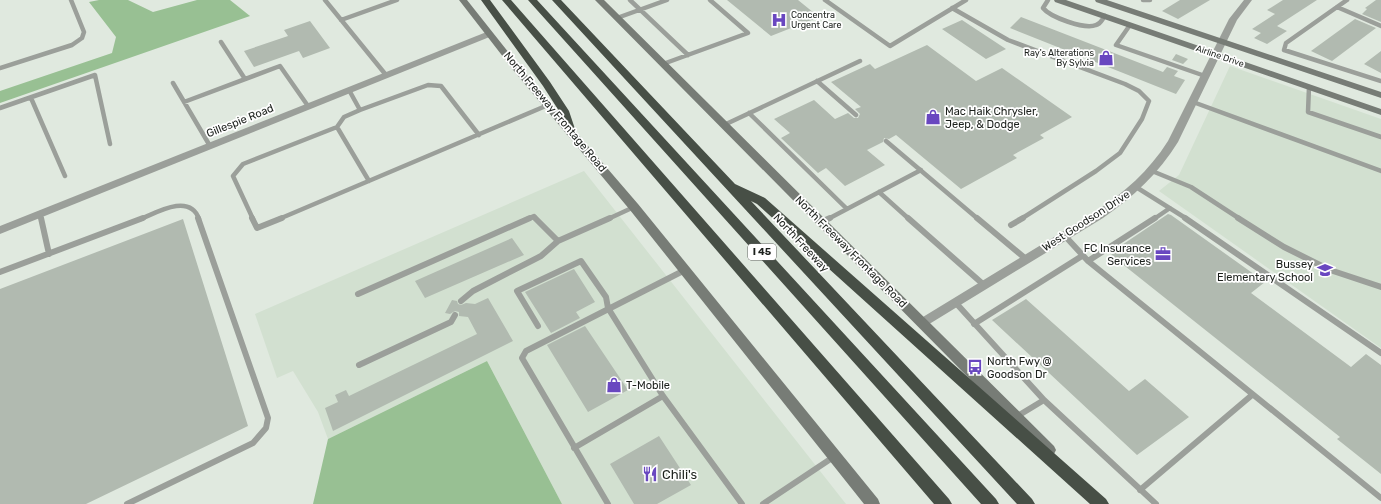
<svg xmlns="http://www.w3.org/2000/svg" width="1381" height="504" font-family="Rubik,sans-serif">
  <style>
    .built { fill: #d2e0d0 }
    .green { fill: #98c093 }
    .building { fill: #b1bab0 }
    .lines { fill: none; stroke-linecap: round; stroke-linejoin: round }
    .service-far1 { stroke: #9b9f9a; stroke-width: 4.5 }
    .service { stroke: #9b9f9a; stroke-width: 6 }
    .minor { fill: #9b9f9a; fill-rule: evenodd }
    .tertiary { fill: #9b9f9a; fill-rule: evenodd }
    .secondary { fill: #777c76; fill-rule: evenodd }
    .motorway { fill: #474f46; fill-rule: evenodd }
    .labels { text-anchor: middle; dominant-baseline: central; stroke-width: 3.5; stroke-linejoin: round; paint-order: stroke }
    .far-poi-label { font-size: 9px; fill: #1c201c; stroke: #fff; text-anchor: start }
    .far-street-label { font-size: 9px; fill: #1c201c; stroke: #fff }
    .shield { fill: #fff; stroke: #606360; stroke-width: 1 }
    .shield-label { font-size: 10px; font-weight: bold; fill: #1c201c }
    .poi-label { font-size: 11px; fill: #1c201c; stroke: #fff; text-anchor: start }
    .street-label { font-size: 11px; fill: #1c201c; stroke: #fff }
    .near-poi-label { font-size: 13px; fill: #1c201c; stroke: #fff; text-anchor: start }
  </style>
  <rect width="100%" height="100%" fill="#e0e9df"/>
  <path class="built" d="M1230,66L1381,119V348L1159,191L1179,175Z
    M584,171L846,504H562L487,361L328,439L318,412L293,371L277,378L255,314Z"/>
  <path class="green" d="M99,0H128L153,12L197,0H230L250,16L0,103V91L112,53L116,37L89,2Z
    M487,361L562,504H313L328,439Z"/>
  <path class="building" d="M727,0H798L819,17L771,36Z
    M1180,0H1210L1178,19L1162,11Z
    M1283,0H1317L1277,26L1287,31L1267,44L1254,38L1261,33L1252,29L1275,14L1267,10Z
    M1376,0H1381V22L1362,14L1367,9L1365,8Z
    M1021,17L1163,72L1167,67L1178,71L1174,76L1185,80L1176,94L1010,28Z
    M1355,19L1376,28L1332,61L1311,51Z
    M962,20L1006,49L986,59L942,29Z
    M310,21L330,48L303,58L299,51L254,67L244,51L288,36L284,30Z
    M927,45L976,81L1002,68L1072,117L1040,135L1044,138L1013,155L1017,158L961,189L896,135L889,139L884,138L883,142L867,150L885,165L845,186L826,168L818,173L781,138L790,133L774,119L814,100L835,119L848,113L854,118H858L860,114L855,109L861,107L831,82L870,64L875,69Z
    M1381,51V73L1364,64Z
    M1176,54L1188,59L1183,64L1172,60Z
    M1168,214L1171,215L1265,282L1251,293L1351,367L1366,354L1381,365V474L1337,439L1340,437L1111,255L1115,252L1113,251Z
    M183,219L248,426L86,504H0V289Z
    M512,238L524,255L425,298L415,281Z
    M574,269L595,302L576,312L580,318L551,333L525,292Z
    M488,298L513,341L333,431L325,408L338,402L335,395L346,390L349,396L477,334L468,317L459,316V312L455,311L450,314L445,313L452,300L457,301L458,304L461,305L466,303L475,304Z
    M1026,299L1129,391L1145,379L1189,417L1137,455L992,320Z
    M585,326L628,390L588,412L547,345Z
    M659,436L691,485L657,504H634L610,464Z"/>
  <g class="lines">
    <path class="service-far1" d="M325,0L386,75
      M630,0L688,55
      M825,0L890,46L966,0
      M1048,0L1043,8C1050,17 1085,30 1096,25C1101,24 1102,19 1105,16
      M1143,0H1150
      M1347,0L1286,43L1284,50L1381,81
      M1337,7L1381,26
      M952,8L1008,40L1125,84L1139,91L1149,101L1142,119L1120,153L1096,171L1021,219
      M617,18L667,0
      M341,20L397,0
      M1130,25L1116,45L1205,76
      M221,42L245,79
      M663,64L748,33L710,0
      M0,68L72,45L82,38L84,32L71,0
      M817,81L856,115
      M173,83L210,146
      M1309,87L1308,112L1381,137
      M31,98L65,176
      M184,102L280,66L308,106
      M1193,102L1381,171
      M0,108L95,75L110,144
      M360,110L428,85L441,86L479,135
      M749,113L846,208
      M724,125L860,61
      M337,127L369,181
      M886,141L978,219
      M1152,171L1191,187L1240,219
      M1136,187L1187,219
      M879,192L909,219
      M40,213L41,219
      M141,219C157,212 190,193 199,219
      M253,219L233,176L243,164L337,127L344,117L360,110L349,90
      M279,219L548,105
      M527,219L534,216L536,219
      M608,219L634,207
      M828,219L921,170
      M1154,219L1170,208"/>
    <path class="service" d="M41,218L49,254
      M252,218L257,228L282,218
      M535,218L558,241L610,218
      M908,218L984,285
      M977,218L1026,259
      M1185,218L1381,353
      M1238,218L1284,247L1330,270L1381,287
      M821,222L830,218
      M1011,225L1023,218
      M1065,236L1088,261L1381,498
      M1088,261L1155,218
      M0,272L143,218
      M358,294L530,218
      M461,301L473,291L541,256L558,241
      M955,302L1044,400
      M974,324L1082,256
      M538,326L517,291L581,261L606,297L608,308L663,396L742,504
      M359,365L451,322L455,315
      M1016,417L1044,400L1156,504
      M574,448L663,396
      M1140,490L1252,395
      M127,504L253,443L266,428L268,418L198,218
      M608,504L522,358L526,351L685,270
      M763,504L835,456"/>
    <path class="minor" d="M489,31L493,34L492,36L0,234V226Z"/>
    <path class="tertiary" d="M1244,0H1252L1237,20L1178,142C1159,173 1133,197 1103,218L926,326L922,328L918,326L916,323L918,320L1095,212C1124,193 1149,171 1168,141L1229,19Z"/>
    <path class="secondary" d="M459,0H467L520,67L638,204L878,499L880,504H864L630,210L514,71Z
      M595,0H604L1054,446L1056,450L1054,454L1049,456L1044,454Z
      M1054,0H1066L1381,109V115L1055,2Z
      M1095,0H1107L1381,92V98L1096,2Z"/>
    <path class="motorway" d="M481,0H490L550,82L569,111L576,132L575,135H567L559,111L543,86Z
      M502,0H511L949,499L952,504H934Z
      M528,0H537L996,499L999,504H981Z
      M552,0H561L735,184L765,198L1106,499L1109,504H1090L757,204L751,201L1032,499L1035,504H1017Z"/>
  </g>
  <defs>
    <symbol id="hospital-bare" viewBox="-9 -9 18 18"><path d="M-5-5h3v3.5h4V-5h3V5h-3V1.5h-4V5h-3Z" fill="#6947c0" stroke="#fff" stroke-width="2.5" paint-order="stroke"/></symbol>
    <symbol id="shop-bare" viewBox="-9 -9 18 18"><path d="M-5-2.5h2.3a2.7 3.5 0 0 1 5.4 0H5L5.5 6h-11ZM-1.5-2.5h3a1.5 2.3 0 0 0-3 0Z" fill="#6947c0" stroke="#fff" stroke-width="2.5" paint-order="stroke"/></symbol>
    <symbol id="office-bare" viewBox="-9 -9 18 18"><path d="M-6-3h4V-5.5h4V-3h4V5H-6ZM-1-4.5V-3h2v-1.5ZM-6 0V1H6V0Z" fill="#6947c0" stroke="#fff" stroke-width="2.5" paint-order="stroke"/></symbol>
    <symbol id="school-bare" viewBox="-9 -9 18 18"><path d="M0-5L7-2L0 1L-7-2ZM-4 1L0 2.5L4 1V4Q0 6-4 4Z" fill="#6947c0" stroke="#fff" stroke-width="2.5" paint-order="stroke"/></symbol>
    <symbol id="bus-bare" viewBox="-9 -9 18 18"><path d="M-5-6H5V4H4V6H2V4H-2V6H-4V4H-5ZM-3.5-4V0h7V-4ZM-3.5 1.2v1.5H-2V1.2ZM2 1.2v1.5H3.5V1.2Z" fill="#6947c0" stroke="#fff" stroke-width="2.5" paint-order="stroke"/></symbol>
    <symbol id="restaurant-bare" viewBox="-9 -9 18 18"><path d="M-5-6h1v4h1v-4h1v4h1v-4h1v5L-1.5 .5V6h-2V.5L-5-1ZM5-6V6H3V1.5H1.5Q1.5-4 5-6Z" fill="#6947c0" stroke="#fff" stroke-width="2.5" paint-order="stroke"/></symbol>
  </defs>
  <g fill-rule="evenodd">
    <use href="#hospital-bare" x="768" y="9" width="22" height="22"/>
    <use href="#shop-bare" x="1095" y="47" width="22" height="22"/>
    <use href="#shop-bare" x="922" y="106" width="22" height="22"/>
    <use href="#office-bare" x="1152" y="243" width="22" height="22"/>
    <use href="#school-bare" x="1314" y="259" width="22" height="22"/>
    <use href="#bus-bare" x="964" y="356" width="22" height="22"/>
    <use href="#shop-bare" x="603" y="374" width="22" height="22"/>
    <use href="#restaurant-bare" x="639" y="463" width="22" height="22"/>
  </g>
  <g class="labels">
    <g class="far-poi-label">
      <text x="791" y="15">Concentra<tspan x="791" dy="10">Urgent Care</tspan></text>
      <text x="1094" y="53" text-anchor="end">Ray's Alterations<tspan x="1094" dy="10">By Sylvia</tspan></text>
    </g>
    <g class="far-street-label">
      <text transform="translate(1220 56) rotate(19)">Airline Drive</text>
    </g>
    <rect class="shield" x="748" y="244" width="28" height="16" rx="3"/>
    <g class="shield-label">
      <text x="762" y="252">I 45</text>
    </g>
    <g class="poi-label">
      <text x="945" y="111">Mac Haik Chrysler,<tspan x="945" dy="13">Jeep, &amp; Dodge</tspan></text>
      <text x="1151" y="248" text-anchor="end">FC Insurance<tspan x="1151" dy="13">Services</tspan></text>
      <text x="1313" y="264" text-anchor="end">Bussey<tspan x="1313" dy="13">Elementary School</tspan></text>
      <text x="987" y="361">North Fwy @<tspan x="987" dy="13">Goodson Dr</tspan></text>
      <text x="626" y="385">T-Mobile</text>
    </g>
    <g class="street-label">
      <text transform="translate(555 112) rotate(50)">North Freeway Frontage Road</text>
      <text transform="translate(240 121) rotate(-22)">Gillespie Road</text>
      <text transform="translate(1086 221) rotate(-33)">West Goodson Drive</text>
      <text transform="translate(801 243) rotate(47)">North Freeway</text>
      <text transform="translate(851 252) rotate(45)">North Freeway Frontage Road</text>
    </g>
    <g class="near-poi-label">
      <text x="662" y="474">Chili's</text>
    </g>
  </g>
</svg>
